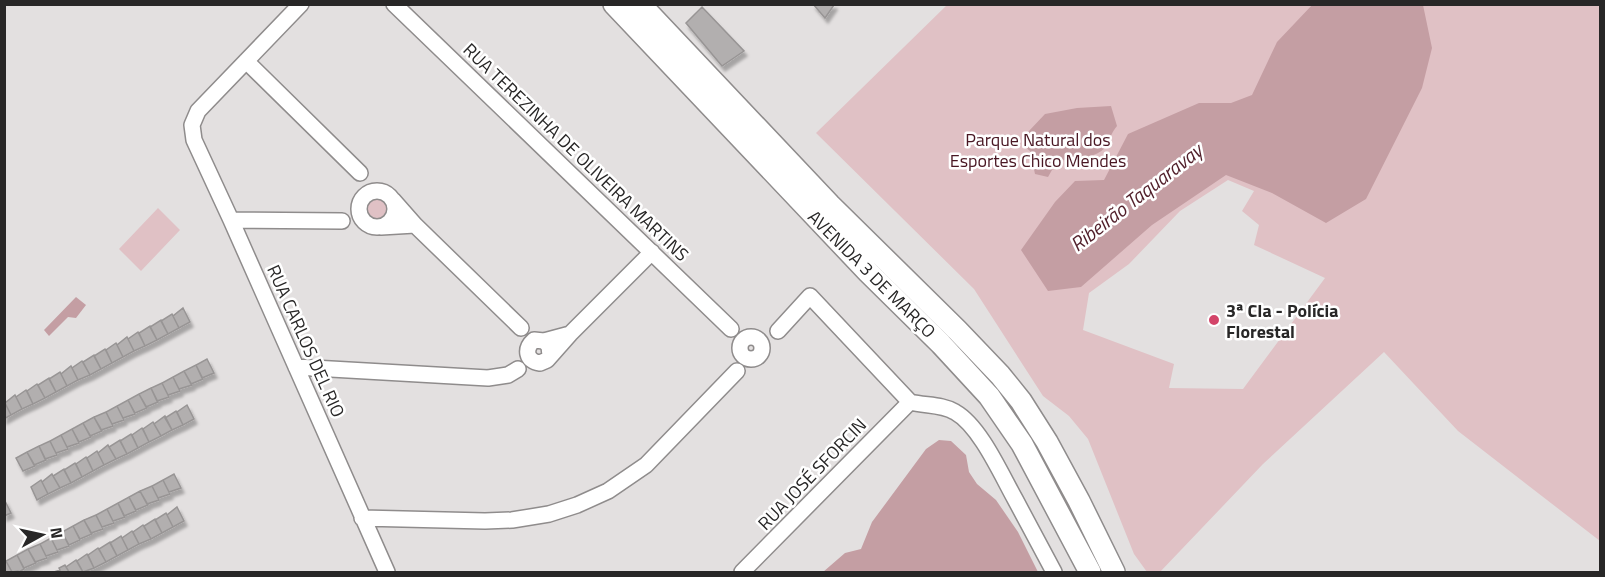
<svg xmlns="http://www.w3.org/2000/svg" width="1605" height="577" font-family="'Titillium Web',sans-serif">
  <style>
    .green { fill: #e0c1c5; fill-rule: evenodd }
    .water { fill: #c49ea3 }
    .building { fill: #b2afaf; stroke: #989595; stroke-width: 1.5; filter: url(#shadow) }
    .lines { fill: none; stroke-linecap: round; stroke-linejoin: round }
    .street-casing { stroke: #8f8c8c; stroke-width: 18 }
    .secondary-casing { stroke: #8f8c8c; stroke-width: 24 }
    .street { stroke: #fff; stroke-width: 15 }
    .secondary { stroke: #fff; stroke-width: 21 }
    .poi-dot { fill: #d34469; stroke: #fff; stroke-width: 2 }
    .labels { text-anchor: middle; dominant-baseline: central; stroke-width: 5; stroke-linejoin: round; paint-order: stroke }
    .park-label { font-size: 18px; fill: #491723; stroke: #fff }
    .street-label { font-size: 18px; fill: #282727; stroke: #fff }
    .poi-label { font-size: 18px; font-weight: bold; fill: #282727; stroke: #fff; text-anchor: start }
    .water-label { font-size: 20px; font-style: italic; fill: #501e29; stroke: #fff }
  </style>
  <defs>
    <filter id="shadow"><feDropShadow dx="3" dy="5" stdDeviation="1.5" flood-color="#0004"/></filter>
  </defs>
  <rect width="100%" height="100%" fill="#e3e0e0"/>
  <path class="green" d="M947,5H1600V541L1458,431L1384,352L1263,464L1160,572H1147L1134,554L1088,439L1069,416L1043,396L974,289L816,133ZM1228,180L1254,191L1242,211L1259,225L1254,245L1325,278L1243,389L1169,388L1174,364L1083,330L1089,293L1129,264L1180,211Z
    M362 209a15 15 0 1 1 30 0a15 15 0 1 1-30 0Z
    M158,208L180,230L141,271L119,249Z"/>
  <path class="water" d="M1313,4L1423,5L1432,48L1422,88L1366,199L1326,223L1272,193L1226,175L1152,225L1081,287L1048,291L1021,250L1055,202L1075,181L1104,180L1128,134L1199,103H1231L1252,95L1277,42Z
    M1111,106L1117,126C1112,132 1110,138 1107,145C1101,155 1086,157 1075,161L1072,157L1056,163L1048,177L1035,174L1030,151L1024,146L1028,132L1045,114L1077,108Z
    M76,297L86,305L76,318L68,317L49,336L44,330Z
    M939,440L951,441L966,455L969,472L977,484L996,500L1018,532L1038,572H823L845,553L861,549L872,522L926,449Z"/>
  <path class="building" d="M813,4H834V5L825,18Z
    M702,7L744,51L722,66L686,23Z
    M183,308L190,322L179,328L173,316Z
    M172,314L179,328L168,334L161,321Z
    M161,320L168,334L157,340L150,327Z
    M150,326L157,340L145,346L139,333Z
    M138,332L145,346L134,351L128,339Z
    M127,337L134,351L123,357L117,345Z
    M116,343L123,357L112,363L106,350Z
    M105,349L112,363L101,369L94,356Z
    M94,355L101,369L90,375L83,362Z
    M207,359L214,373L202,378L196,365Z
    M82,361L90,375L78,380L72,368Z
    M196,365L203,379L191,384L184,371Z
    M71,366L78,380L67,386L61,374Z
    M184,371L192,385L179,389L173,377Z
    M60,372L67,386L56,392L49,379Z
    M173,377L180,391L168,395L162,383Z
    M49,378L56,392L45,398L38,385Z
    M162,383L169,397L157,401L151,388Z
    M37,384L45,398L33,404L27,391Z
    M151,388L158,402L146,407L139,394Z
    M26,390L33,404L22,409L16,397Z
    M139,394L147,408L135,413L128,400Z
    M15,395L22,409L11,415L5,403Z
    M128,400L135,414L123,418L117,406Z
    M5,403L11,415L4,419V403Z
    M187,405L194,419L183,425L177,412Z
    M117,406L124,420L112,424L106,412Z
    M176,411L183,425L172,430L165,418Z
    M106,412L113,426L101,430L94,417Z
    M165,416L172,430L161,436L154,424Z
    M94,417L102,431L90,436L83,423Z
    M153,422L161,436L149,442L143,429Z
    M83,423L91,437L79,442L72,429Z
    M142,428L149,442L138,448L132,435Z
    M72,429L79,443L67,447L61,435Z
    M131,434L138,448L127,454L120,441Z
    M61,435L68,449L56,453L50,441Z
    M120,440L127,454L116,459L109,447Z
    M50,441L57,455L45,459L39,446Z
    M108,445L116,459L104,465L98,453Z
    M39,446L46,460L34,465L27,452Z
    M97,451L104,465L93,471L87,458Z
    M27,452L35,466L23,471L16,458Z
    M86,457L93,471L82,477L76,464Z
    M75,463L82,477L71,483L64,470Z
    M64,469L71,483L60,488L53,476Z
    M52,474L60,488L48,494L42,482Z
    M174,474L181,488L169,492L163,480Z
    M41,480L48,494L37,500L31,487Z
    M163,480L170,494L158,498L152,486Z
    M152,486L159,500L147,504L140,491Z
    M140,491L148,505L136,510L129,497Z
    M129,497L136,511L124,516L118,503Z
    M4,499L11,513L4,516Z
    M118,503L125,517L113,521L107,509Z
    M177,507L184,521L173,527L167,515Z
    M107,509L114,523L102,527L96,515Z
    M166,513L173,527L162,533L155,520Z
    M96,515L103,529L91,533L84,520Z
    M155,519L162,533L151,539L144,526Z
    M84,520L92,534L80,539L73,526Z
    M143,525L151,539L139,544L133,532Z
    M73,526L80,540L69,545L62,532Z
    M132,531L139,544L128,550L122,538Z
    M62,532L69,546L57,550L51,538Z
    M121,536L128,550L117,556L110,543Z
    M51,538L58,552L46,556L40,544Z
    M110,542L117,556L106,562L99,549Z
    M40,544L47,558L35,562L28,549Z
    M98,548L106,562L94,568L88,555Z
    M28,549L36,563L24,568L17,555Z
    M87,554L94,568L83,572L77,561Z
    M17,555L24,569L19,572L18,571L12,572L6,561Z
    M76,560L83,572H69L66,567Z
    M6,561L12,572H4V562Z
    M65,565L69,572H54L60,570L59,568Z"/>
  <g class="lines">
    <defs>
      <path id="street" d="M301,4L198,111L192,125L194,140L231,220L387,572
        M394,4L731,329
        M246,61L360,173
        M359 209a18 18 0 1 1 36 0a18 18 0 1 1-36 0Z
        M231,220L342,221
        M415,225L521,328
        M381,227L415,225L393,200
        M778,331L810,296L910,402C925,406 942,404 955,412C980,426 1001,474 1015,499C1028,523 1041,548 1054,572
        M570,334L652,252
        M740 348a11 11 0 1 1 22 0a11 11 0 1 1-22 0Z
        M544,341L570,334L547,360L540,363C526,361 524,349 534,340L544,341L549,346L550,356
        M296,367L488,378L508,375L518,369
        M362,518L485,521L512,520L549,514L577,505L608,491L646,465L737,371
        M742,572L910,402"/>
      <path id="secondary" d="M614,4L868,272L941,344L989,396L1022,444L1090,572
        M640,4L830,205L957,330L1000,375L1021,401L1047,442L1079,501L1114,572"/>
    </defs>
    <use href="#street" class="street-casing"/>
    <use href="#secondary" class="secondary-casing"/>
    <use href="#street" class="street"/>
    <use href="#secondary" class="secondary"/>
  </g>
  <circle class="poi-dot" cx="1214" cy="320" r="6"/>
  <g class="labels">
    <g class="park-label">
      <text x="1038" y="139">Parque Natural dos<tspan x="1038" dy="21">Esportes Chico Mendes</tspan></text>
    </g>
    <g class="street-label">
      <text transform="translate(576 152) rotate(44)">RUA TEREZINHA DE OLIVEIRA MARTINS</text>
      <text transform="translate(872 274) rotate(45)">AVENIDA 3 DE MARÇO</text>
      <text transform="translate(306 341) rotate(66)">RUA CARLOS DEL RIO</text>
      <text transform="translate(812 474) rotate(-46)">RUA JOSÉ SFORCIN</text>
    </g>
    <g class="poi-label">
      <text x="1226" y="310">3ª CIa - Polícia<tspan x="1226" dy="21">Florestal</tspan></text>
    </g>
    <g class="water-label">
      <text transform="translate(1136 197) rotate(-38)">Ribeirão Taquaravay</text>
    </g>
  </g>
  <rect width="1605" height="577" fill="none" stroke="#282727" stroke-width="12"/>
  <g transform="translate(42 535) rotate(82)" stroke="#ffffff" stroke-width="4.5" paint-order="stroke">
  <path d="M0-4.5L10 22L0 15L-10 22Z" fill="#282727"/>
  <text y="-9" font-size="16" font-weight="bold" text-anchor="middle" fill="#282727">N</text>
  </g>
</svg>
